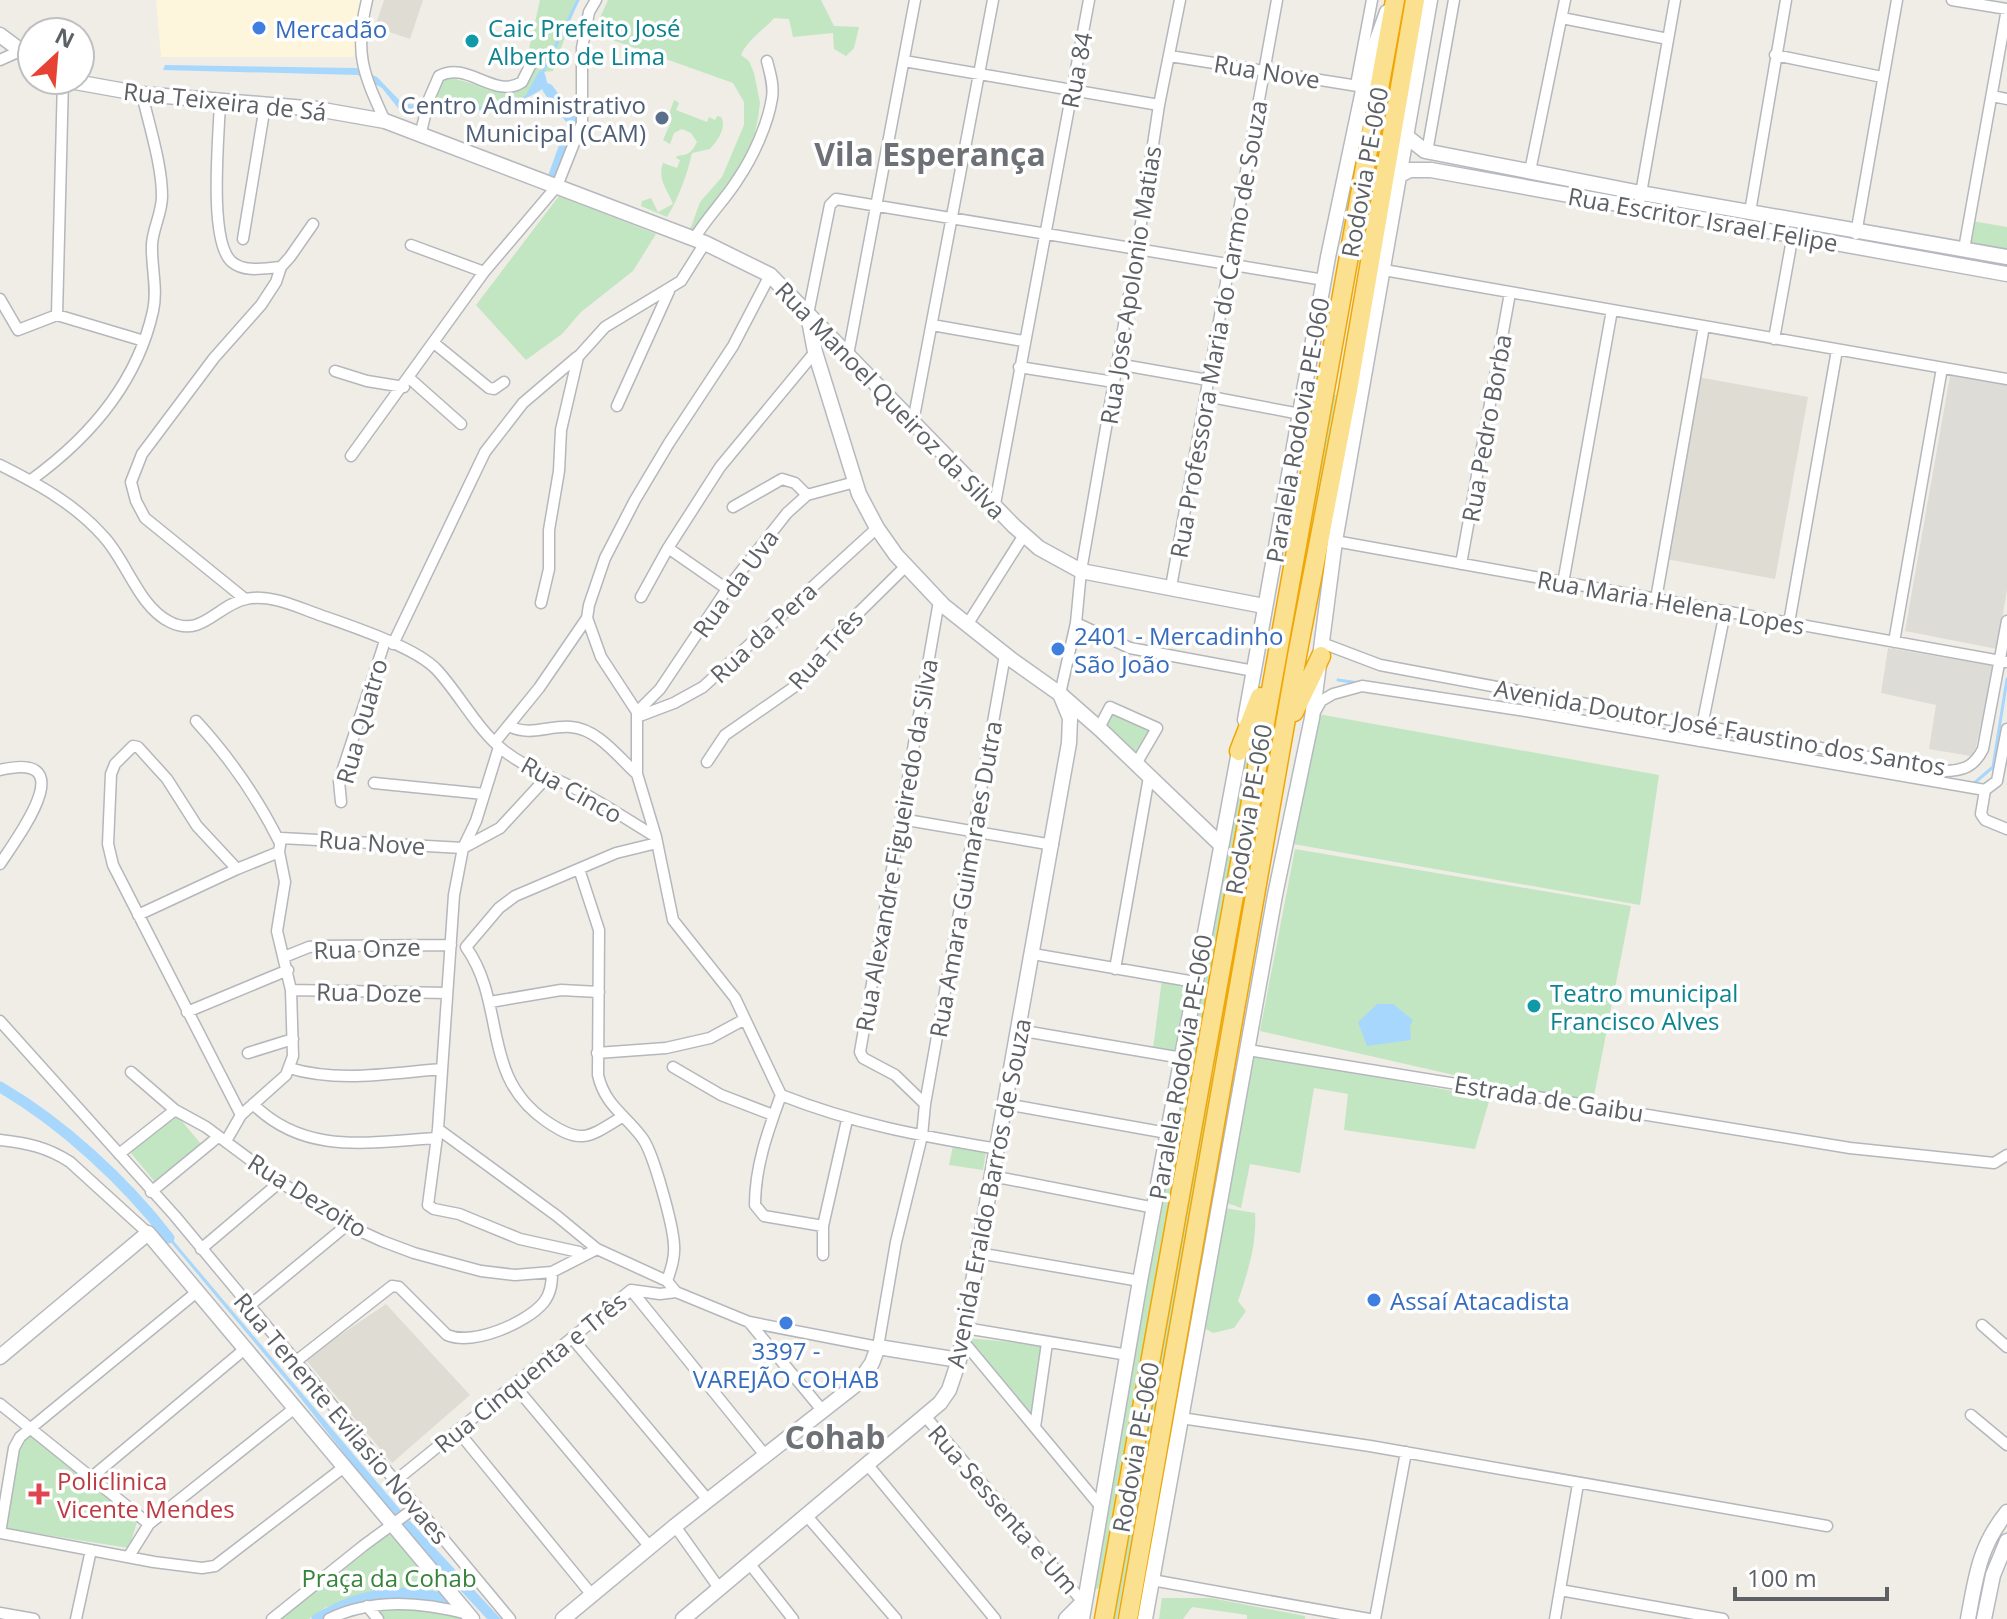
<svg xmlns="http://www.w3.org/2000/svg" width="2007" height="1619" font-family="'Open Sans',sans-serif">
  <style>
    .commercial { fill: #fdf6dc }
    .industrial { fill: #dedcd7 }
    .education { fill: #dfdcd3 }
    .green { fill: #c2e6c2 }
    .water { fill: #a7d7fd }
    .lines { fill: none; stroke-linecap: round; stroke-linejoin: round }
    .stream { stroke: #a7d7fd; stroke-width: 3 }
    .canal { stroke: #a7d7fd; stroke-width: 11 }
    .street-casing { stroke: #b5b7bc; stroke-width: 13 }
    .secondary-casing { stroke: #b6b9bf; stroke-width: 17 }
    .highway-casing { stroke: #f0a705; stroke-width: 21 }
    .street { stroke: #fff; stroke-width: 10 }
    .secondary { stroke: #fff; stroke-width: 14 }
    .highway { stroke: #fbe090; stroke-width: 18 }
    .shop-dot { fill: #3f7fe0; stroke: #fff; stroke-width: 3 }
    .culture-dot { fill: #0f9aa8; stroke: #fff; stroke-width: 3 }
    .service-dot { fill: #5c6f8a; stroke: #fff; stroke-width: 3 }
    .health-dot { fill: #e0444e; stroke: #fff; stroke-width: 3 }
    .labels { text-anchor: middle; dominant-baseline: central; stroke-width: 7; stroke-linejoin: round; paint-order: stroke }
    .culture-label { font-size: 24px; fill: #0d838f; stroke: #fff; text-anchor: start }
    .shop-label { font-size: 24px; fill: #366cbe; stroke: #fff; text-anchor: start }
    .street-label { font-size: 24px; fill: #5d6165; stroke: #fff }
    .service-label { font-size: 24px; fill: #4e5e75; stroke: #fff; text-anchor: end }
    .health-label { font-size: 24px; fill: #be3a42; stroke: #fff; text-anchor: start }
    .park-label { font-size: 24px; fill: #36833a; stroke: #fff }
    .district-label { font-size: 32px; font-weight: bold; fill: #6e7277; stroke: #fff }
  </style>
  <rect width="100%" height="100%" fill="#efede5"/>
  <path class="commercial" d="M156,0H366L354,57H161Z"/>
  <path class="industrial" d="M1951,370L2007,382V590L1997,649L1905,631Z
    M1888,648L1994,666L1976,747L1971,756L1929,749L1936,705L1881,693Z"/>
  <path class="education" d="M384,0H423L410,39L375,27Z
    M1698,377L1808,397L1775,579L1666,559Z
    M386,1304L470,1395L392,1463L305,1359Z"/>
  <path class="green" d="M540,0H578L553,71L542,72L525,101L506,110L433,106L431,101L440,84L449,77L508,94C527,84 534,80 538,58L529,49Z
    M608,0H821L834,26L859,27L854,48L846,56L834,49L833,33L793,37L789,19L774,18C763,31 748,39 741,55L749,61L754,73L760,103L758,118L754,138L740,165L707,212L705,243L683,235L691,227L700,202L722,177L744,125V102L733,83L593,33Z
    M674,100L679,103L676,110L707,122L709,117L715,120L717,116L721,117C727,127 718,140 710,149L692,153C687,175 679,197 667,217L641,206L642,201L651,198L658,212L673,204C668,190 657,180 663,163L677,168L680,160L676,158L677,156C687,155 691,154 697,142L691,133L682,129L674,133L670,144L663,140L672,119L668,117Z
    M559,196L656,234L633,271L581,312L562,334L526,360L476,305Z
    M1972,221L2007,227V259L1966,251Z
    M1326,395H1336L1217,1065L1208,1063Z
    M1109,705L1163,726L1143,762L1101,722Z
    M1261,705L1200,1054L1191,1052L1245,754Z
    M1318,714L1659,775L1640,905L1293,844Z
    M1295,849L1631,906L1593,1101L1498,1085L1260,1031Z
    M1162,979L1188,982L1176,1053L1153,1049Z
    M1250,1053L1490,1098L1475,1149L1344,1130L1348,1094L1314,1088L1300,1173L1250,1164L1241,1208L1227,1203Z
    M1185,1068L1194,1076L1103,1586L1090,1592Z
    M1204,1076H1216L1117,1619H1109Z
    M1239,1077L1138,1619H1130L1227,1079Z
    M175,1113L201,1144L155,1182L130,1152Z
    M953,1146L986,1151L983,1170L949,1165Z
    M1225,1208L1255,1213C1257,1243 1248,1272 1238,1301L1246,1311L1234,1328L1213,1333L1204,1328Z
    M967,1338L1044,1345L1034,1419Z
    M31,1435L138,1519L129,1548L2,1528L18,1439Z
    M390,1533L472,1619H383L369,1602L326,1607L309,1619H280Z
    M1162,1598H1211L1305,1616V1619H1247V1615L1192,1607L1183,1619H1159Z"/>
  <path class="water" d="M165,65L356,68L377,77L403,104L494,107L511,104L526,95L540,70L545,74L548,86L506,110L413,111L398,108L382,88L358,75L163,70Z
    M1377,1004H1393L1413,1020L1410,1026L1411,1040L1367,1046L1358,1022Z
    M161,1226L408,1519L501,1619H487L401,1526L295,1391L159,1228Z"/>
  <g class="lines">
    <path class="stream" d="M543,72L578,0
      M1338,680L1359,683
      M1406,688L1434,692
      M1659,729L1710,738
      M1972,785L1993,767L2007,679"/>
    <path class="canal" d="M548,89L573,122L552,181
      M0,1087C62,1123 125,1181 169,1238
      M317,1619C360,1594 398,1586 447,1600"/>
    <defs>
      <path id="street" d="M367,0C354,53 363,73 385,121
        M1952,0L2007,9
        M1562,18L1668,39
        M1775,55L1882,77
        M1170,56L1364,87
        M0,60L20,51
        M904,61L1159,105
        M1356,85L1372,0
        M1992,96L2007,99
        M220,102C219,135 208,242 232,262C245,273 265,268 281,267
        M420,136L429,99L439,76C467,60 495,100 522,82L533,60
        M1427,152L1454,0
        M1530,171L1565,0
        M1640,199L1675,0
        M1750,212L1786,0
        M1856,234L1897,0
        M243,239L265,106
        M694,239C707,217 725,200 738,179C753,157 768,124 772,98C774,85 770,73 767,61
        M411,245L484,272
        M1964,249L2007,9
        M1384,270L2007,379
        M770,275L733,346L669,443L635,500L605,558L589,605L587,618L601,657L637,712V774L656,837L673,920L735,998L781,1095C854,1124 921,1136 998,1149
        M0,299L18,330L57,315L144,341
        M808,314L830,205L836,199L1324,280
        M57,315L63,80
        M932,325L1023,341
        M1774,339L1793,234
        M434,343L489,388L494,389L504,382
        M848,355L915,0
        M1117,364L1208,380
        M1019,367L1114,382
        M335,371L367,381L404,387
        M408,377L461,424
        M1206,396L1300,414
        M617,406L669,291
        M913,422L993,0
        M351,456L484,272L557,186L582,123V48L589,12L596,0
        M0,465C38,484 75,504 104,537C127,562 139,607 170,622C202,638 217,605 246,599C270,594 295,606 317,614C348,625 416,647 437,670C460,695 477,729 503,750C524,767 548,775 572,787C601,802 628,820 656,837
        M31,480C89,438 137,383 153,311C158,288 151,267 152,244C153,228 162,213 162,196C162,165 149,125 142,94
        M995,504L1089,0
        M733,507L782,479L795,483L807,495
        M1335,541L2007,662
        M668,548L727,589
        M1461,564L1510,293
        M1563,583L1612,310
        M1171,587L1277,0
        M641,597L668,548L720,467L815,352
        M245,599L145,518L136,501L131,482L142,454L214,358L261,305L276,282L281,267L290,257L313,224
        M1656,599L1704,326
        M541,603L549,569V530L559,471L561,430L578,357L605,327L681,281L705,243
        M1076,623L1130,648L1254,671
        M1789,623L1837,350
        M967,625L1024,535
        M1894,642L1942,368
        M1322,643L1380,665L1943,771C1963,771 1974,767 1983,749L2007,621
        M393,644L485,452L523,403L577,357
        M1060,694L1076,623L1081,571L1137,250L1159,105L1180,0
        M1316,710L1321,701L1333,694L1362,686L1526,711L1985,790
        M637,712L660,689L727,589L787,513L807,495L855,482
        M637,717L674,703L703,687L877,528
        M196,721C229,757 257,797 279,841
        M509,726C530,737 549,725 571,727C598,729 618,757 637,774
        M1099,728L1110,707L1157,728L1136,764
        M1699,741L1725,612
        M495,742L539,688L587,618
        M499,747L476,821L463,848L454,895L438,1129L428,1205L434,1209L459,1214L520,1239L579,1252
        M707,762L725,735L797,685L831,640L906,566
        M0,770C84,750 17,838 0,864
        M374,783L484,794
        M1985,790L1997,781L2007,729
        M1985,790L1981,814L1985,820L2007,829
        M341,802L339,781L385,641
        M901,819L1053,845
        M237,869L197,826L167,779L138,747L133,746L115,764L111,774L108,844L113,865L241,1115
        M579,869L599,930L598,1075C605,1106 626,1115 643,1139C654,1155 673,1225 674,1245C675,1258 671,1269 667,1281
        M138,915L237,869L279,852
        M466,947C507,1005 480,1076 546,1121C581,1145 588,1138 622,1117
        M466,947L499,908L515,896L616,853L657,843
        M1033,954L1195,982
        M284,957L309,947L319,946L451,945
        M1115,969L1149,777
        M291,990L447,993
        M490,1002L561,990L599,992
        M187,1012L288,970
        M0,1021L175,1216L510,1619
        M1018,1030L1182,1058
        M1248,1050L1850,1148L1994,1163L2007,1155
        M248,1053L293,1039
        M597,1053L666,1048L710,1038L745,1019
        M673,1067L721,1095L773,1115
        M289,1068C339,1083 391,1073 442,1069
        M131,1072L175,1110L206,1127L280,1182L347,1225L382,1241L414,1253L481,1271L515,1275L552,1272L597,1249
        M781,1095C768,1131 755,1166 755,1205L764,1216L823,1226
        M253,1104C305,1156 370,1142 437,1138
        M925,1104L895,1075L863,1058L860,1052L939,601
        M1006,1104L1167,1133
        M438,1129L557,1216L597,1249L667,1281L676,1292L749,1322L878,1347L896,1242L922,1136L925,1104L1005,655
        M0,1140C27,1143 47,1147 70,1162L148,1233
        M226,1141L241,1115L286,1075L293,1056L291,990L277,931L285,882L279,852L281,838L463,848L500,828L547,777
        M119,1154L175,1110
        M992,1176L1155,1208
        M151,1192L218,1137
        M201,1249L280,1182
        M978,1253L1140,1281
        M823,1255V1226L847,1120
        M631,1290L765,1455
        M249,1306L347,1225
        M749,1322L822,1410
        M1982,1325L2007,1347
        M965,1328L1128,1355
        M572,1338L708,1500
        M963,1341L1101,1507
        M295,1362L392,1286L399,1287L447,1335C473,1346 527,1323 544,1302C551,1293 552,1283 552,1272
        M514,1385L650,1547
        M0,1404L149,1524
        M1971,1415L2007,1445
        M925,1416L1083,1602
        M1181,1418L1370,1446L1827,1526
        M1035,1427L1047,1343
        M457,1430L592,1595
        M867,1464L995,1619
        M93,1476L246,1348
        M394,1482L631,1290L660,1294L676,1292
        M806,1515L896,1619
        M675,1526L719,1588
        M0,1533L154,1562L202,1568L215,1566L344,1467
        M0,1533L14,1448L20,1437L198,1291
        M129,1556L149,1524L296,1407
        M749,1563L793,1619
        M1152,1580L1369,1619
        M1560,1590L1723,1619
        M367,1606L378,1619
        M0,1613L34,1619
        M76,1619L91,1550
        M272,1619L363,1546L416,1507
        M329,1619C371,1598 423,1602 468,1614
        M1375,1619L1406,1452
        M1555,1619L1578,1484"/>
      <path id="secondary" d="M0,35L32,59
        M64,80L142,94L317,109L385,121L705,243L770,275L1014,526L1039,548L1081,571L1264,606
        M1406,136L1425,151L1641,193L2007,257
        M1400,175L1410,170H1431L2007,274
        M808,315L815,352L859,494L877,528L896,555L944,606L1012,660L1060,694L1101,730L1221,845
        M1245,720L1328,257L1369,62L1387,12
        M0,1357L148,1233L472,1619
        M563,1619L675,1526L858,1383L872,1363L878,1347L959,1360
        M683,1619L940,1403L949,1390L959,1360L1069,743L1070,718L1060,694
        M1066,1619L1083,1602
        M1082,1619L1140,1281L1241,741
        M1145,1619L1275,895L1312,718L1335,541L1430,0
        M1968,1619C1976,1576 1979,1547 2007,1512
        M1984,1619L1993,1575L2007,1541"/>
      <path id="highway" d="M1294,712L1321,656
        M1239,751L1260,697
        M1104,1619L1395,0
        M1128,1619L1297,656L1348,390L1415,0"/>
    </defs>
    <use href="#street" class="street-casing"/>
    <use href="#secondary" class="secondary-casing"/>
    <use href="#highway" class="highway-casing"/>
    <use href="#street" class="street"/>
    <use href="#secondary" class="secondary"/>
    <use href="#highway" class="highway"/>
  </g>
  <g class="shop-dot">
    <circle cx="259" cy="28" r="8"/>
    <circle cx="1058" cy="649" r="8"/>
    <circle cx="1374" cy="1300" r="8"/>
    <circle cx="786" cy="1323" r="8"/>
  </g>
  <g class="culture-dot">
    <circle cx="472" cy="41" r="8"/>
    <circle cx="1534" cy="1006" r="8"/>
  </g>
  <circle class="service-dot" cx="662" cy="118" r="8"/>
  <path class="health-dot" d="M35 1482h8v8h8v8h-8v8h-8v-8h-8v-8h8z"/>
  <g class="labels">
    <g class="culture-label">
      <text x="488" y="27">Caic Prefeito José<tspan x="488" dy="28">Alberto de Lima</tspan></text>
      <text x="1550" y="992">Teatro municipal<tspan x="1550" dy="28">Francisco Alves</tspan></text>
    </g>
    <g class="shop-label">
      <text x="275" y="28">Mercadão</text>
      <text x="1074" y="635">2401 - Mercadinho<tspan x="1074" dy="28">São João</tspan></text>
      <text x="1390" y="1300">Assaí Atacadista</text>
      <text x="786" y="1350" text-anchor="middle">3397 -<tspan x="786" dy="28">VAREJÃO COHAB</tspan></text>
    </g>
    <g class="street-label">
      <text transform="translate(1076 70) rotate(-79)">Rua 84</text>
      <text transform="translate(1267 71) rotate(9)">Rua Nove</text>
      <text transform="translate(225 101) rotate(6)">Rua Teixeira de Sá</text>
      <text transform="translate(1364 172) rotate(-80)">Rodovia PE-060</text>
      <text transform="translate(1703 219) rotate(10)">Rua Escritor Israel Felipe</text>
      <text transform="translate(1130 285) rotate(-81)">Rua Jose Apolonio Matias</text>
      <text transform="translate(1218 329) rotate(-80)">Rua Professora Maria do Carmo de Souza</text>
      <text transform="translate(891 400) rotate(46)">Rua Manoel Queiroz da Silva</text>
      <text transform="translate(1486 428) rotate(-80)">Rua Pedro Borba</text>
      <text transform="translate(1297 430) rotate(-80)">Paralela Rodovia PE-060</text>
      <text transform="translate(735 583) rotate(-54)">Rua da Uva</text>
      <text transform="translate(1671 602) rotate(10)">Rua Maria Helena Lopes</text>
      <text transform="translate(763 632) rotate(-43)">Rua da Pera</text>
      <text transform="translate(825 649) rotate(-48)">Rua Três</text>
      <text transform="translate(361 721) rotate(-74)">Rua Quatro</text>
      <text transform="translate(1720 727) rotate(10)">Avenida Doutor José Faustino dos Santos</text>
      <text transform="translate(572 789) rotate(29)">Rua Cinco</text>
      <text transform="translate(1248 809) rotate(-80)">Rodovia PE-060</text>
      <text transform="translate(372 842) rotate(4)">Rua Nove</text>
      <text transform="translate(896 845) rotate(-80)">Rua Alexandre Figueiredo da Silva</text>
      <text transform="translate(965 879) rotate(-80)">Rua Amara Guimaraes Dutra</text>
      <text transform="translate(367 948) rotate(-2)">Rua Onze</text>
      <text transform="translate(369 992) rotate(1)">Rua Doze</text>
      <text transform="translate(1180 1067) rotate(-80)">Paralela Rodovia PE-060</text>
      <text transform="translate(1549 1098) rotate(9)">Estrada de Gaibu</text>
      <text transform="translate(988 1193) rotate(-79)">Avenida Eraldo Barros de Souza</text>
      <text transform="translate(308 1195) rotate(32)">Rua Dezoito</text>
      <text transform="translate(530 1372) rotate(-39)">Rua Cinquenta e Três</text>
      <text transform="translate(342 1418) rotate(50)">Rua Tenente Evilasio Novaes</text>
      <text transform="translate(1135 1447) rotate(-80)">Rodovia PE-060</text>
      <text transform="translate(1004 1509) rotate(49)">Rua Sessenta e Um</text>
    </g>
    <g class="service-label">
      <text x="646" y="104">Centro Administrativo<tspan x="646" dy="28">Municipal (CAM)</tspan></text>
    </g>
    <g class="health-label">
      <text x="57" y="1480">Policlinica<tspan x="57" dy="28">Vicente Mendes</tspan></text>
    </g>
    <g class="park-label">
      <text x="389" y="1577">Praça da Cohab</text>
    </g>
    <g class="district-label">
      <text x="930" y="153">Vila Esperança</text>
      <text x="835" y="1436">Cohab</text>
    </g>
  </g>
  <g transform="translate(56 56) rotate(26)"><circle r="38" fill="#ffffff" stroke="#bec0c1" stroke-width="2"/>
  <path d="M0-6L14 30L0 20L-14 30Z" fill="#e64334"/>
  <text y="-12" font-size="22" font-weight="bold" text-anchor="middle" fill="#5d6165">N</text>
  </g>
  <path d="M1735 1587v12h152v-12" fill="none" stroke="#5d6165" stroke-width="4"/>
  <text x="1747" y="1587" font-size="24" fill="#5d6165" stroke="#ffffff" stroke-width="6" paint-order="stroke">100 m</text>
</svg>
